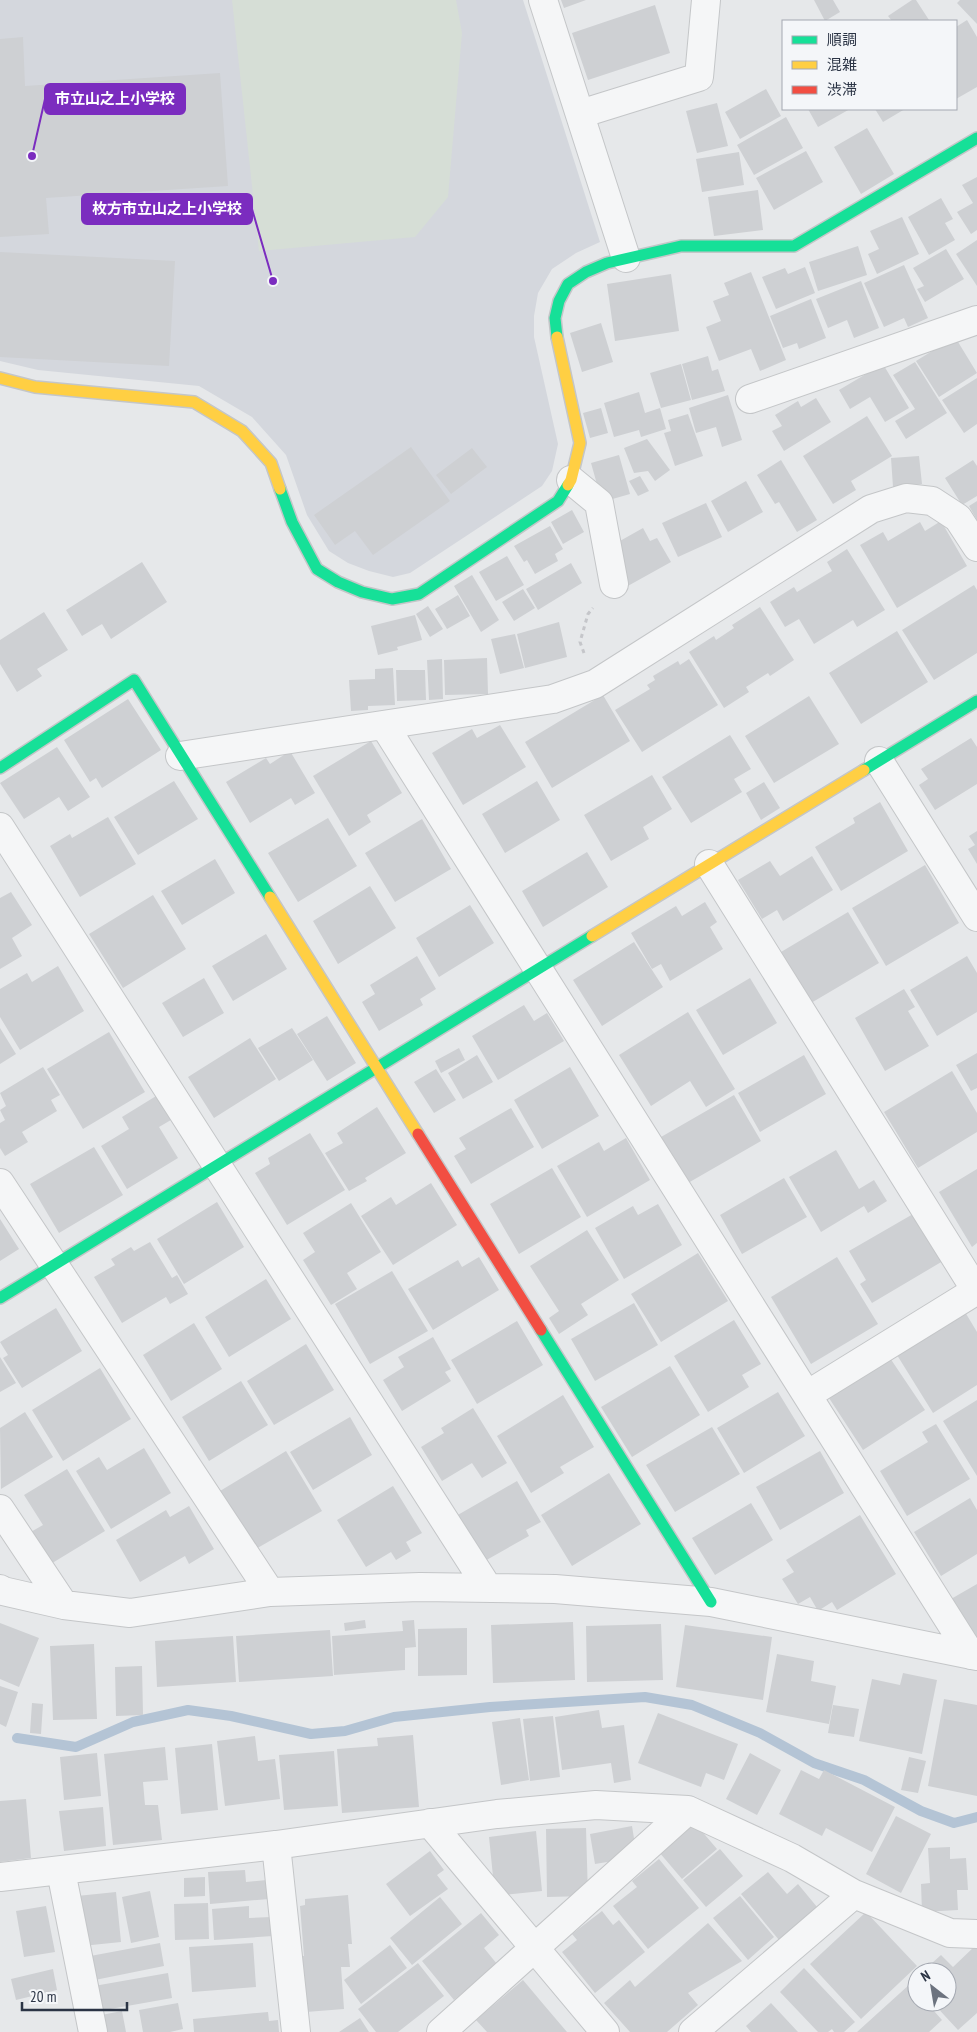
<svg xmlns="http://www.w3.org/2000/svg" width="977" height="2032" font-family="'PT Sans Narrow','Noto Sans JP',sans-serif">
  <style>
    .built { fill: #d4d7dd }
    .green { fill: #d6ded6 }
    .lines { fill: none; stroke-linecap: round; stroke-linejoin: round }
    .stream { stroke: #b4c4d5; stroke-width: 10 }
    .building { fill: #ced0d3 }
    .street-casing { stroke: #c4c6c8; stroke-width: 30 }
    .fast-casing { stroke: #c4c6c8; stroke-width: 14 }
    .slow-casing { stroke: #c4c6c8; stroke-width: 14 }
    .jam-casing { stroke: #c4c6c8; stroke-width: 14 }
    .path { stroke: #c5c6ca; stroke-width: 3; stroke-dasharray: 4 4; stroke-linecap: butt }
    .street { stroke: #f5f6f7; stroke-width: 28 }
    .fast { stroke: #16e098; stroke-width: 11 }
    .slow { stroke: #ffcf43; stroke-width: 11 }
    .jam { stroke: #f24e42; stroke-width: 11 }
    .leader { fill: none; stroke: #7b2cbf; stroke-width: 2 }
    .callout-dot { fill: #7b2cbf; stroke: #f4f6f9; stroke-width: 2 }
    .callout { fill: #7b2cbf; stroke: #7b2cbf; stroke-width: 2 }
    .callout-label { font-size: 15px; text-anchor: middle; font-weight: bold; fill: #fff }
  </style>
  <rect width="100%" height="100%" fill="#e6e8ea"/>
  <path class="built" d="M0,0H523L600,242L576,253L552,269L538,293L534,316V337L558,444L552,471L542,486L410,573L393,577L369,571L348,563L329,551L307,515L286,455L252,417L199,386L38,370L0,361Z"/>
  <path class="green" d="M232,0H456L462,33L448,197L415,237L259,251Z"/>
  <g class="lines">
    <path class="stream" d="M17,1738L76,1747L133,1722L188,1710L231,1716L311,1734L345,1731L394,1717L490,1707L645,1697L692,1705L760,1733L814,1763L864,1780L921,1811L954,1823L977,1817"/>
  </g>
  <path class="building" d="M561,0H586L564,8Z
    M814,0H833L840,12L825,21Z
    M912,0H916L929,20L892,21L888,16Z
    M960,0H977V24L957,3Z
    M655,5L670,53L588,80L572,33Z
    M967,20L977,37V87L956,99V27Z
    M23,37L25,86L220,73L228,186L46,198L49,234L0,237V39Z
    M766,89L781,116L740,139L725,112Z
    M717,103L728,146L697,153L686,111Z
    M808,109H850L818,127Z
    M875,109H905L883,122Z
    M786,117L803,148L754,175L737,145Z
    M867,128L894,174L861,194L834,147Z
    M806,151L823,182L774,210L756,178Z
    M739,152L744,185L702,192L696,159Z
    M977,177V230L971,234L957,212L973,203L962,185Z
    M758,190L763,230L714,236L708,197Z
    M941,198L953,219L945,223L955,240L929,255L908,217Z
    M902,217L919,254L877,274L868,254L879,249L870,231Z
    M977,240V286L956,254Z
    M858,246L867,275L818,291L809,262Z
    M946,249L964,279L925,302L917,289L924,286L913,268Z
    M0,252L175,261L169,366L0,357Z
    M904,265L928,318L908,327L904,318L884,327L864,283Z
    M805,267L815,293L776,309L762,277L785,268L788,274Z
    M751,272L786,360L760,371L751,349L719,361L706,327L721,321L713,301L729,295L724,283Z
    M671,274L679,331L615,341L607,284Z
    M861,281L879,328L854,338L847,320L828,328L816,299Z
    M811,299L826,338L799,349L797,343L783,348L770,316Z
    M601,323L613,362L582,372L570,333Z
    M955,337L977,373L939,397L916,361Z
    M708,356L712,371L718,369L725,391L692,400L682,364Z
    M915,362L947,413L906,439L895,421L915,409L893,375Z
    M681,364L691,400L661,408L650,373Z
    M883,364L909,408L885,422L870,397L850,409L839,390Z
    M977,378V424L964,433L942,400Z
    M639,392L645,413L660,408L666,429L641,437L639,430L614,437L604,403Z
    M728,395L742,440L722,447L716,427L696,433L689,408Z
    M816,398L831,422L784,451L772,431L782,426L775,415L798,401L801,407Z
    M601,408L608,433L590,438L583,413Z
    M688,414L703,456L675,466L664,433L671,431L668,420Z
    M867,416L892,456L851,481L856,490L833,504L803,456Z
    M647,439L670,470L655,481L648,471L634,473L624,448Z
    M411,447L450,501L373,555L355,531L335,545L314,515Z
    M472,448L487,467L451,494L436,475Z
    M619,455L630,494L602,502L591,463Z
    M919,456L922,484L893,487L891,458Z
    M781,460L817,520L797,532L779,502L775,504L757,475Z
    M973,460L977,466V496L962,505L945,478Z
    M640,476L649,491L638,496L629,481Z
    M746,481L763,512L728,532L711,501Z
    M977,501V520L969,506Z
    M706,503L722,537L678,557L662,523Z
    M572,510L584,532L563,544L551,522Z
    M941,521L967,566L897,608L860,545L883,532L888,541L920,522L925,531Z
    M550,526L563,549L555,554L558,561L535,574L527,560L524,562L514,546Z
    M643,528L650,541L657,538L671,562L626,587L611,546Z
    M847,549L885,610L857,627L853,620L814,644L799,619L785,627L770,602L794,587L797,592L832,571L827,562Z
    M507,556L524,585L496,601L479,572Z
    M142,562L167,602L111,639L102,624L82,636L66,610Z
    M571,563L582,583L538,610L526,589Z
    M472,575L499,620L481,632L454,586Z
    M974,585L977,590V653L934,680L902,630Z
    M523,589L535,608L514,621L502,602Z
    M458,595L470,616L447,629L435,609Z
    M428,606L443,629L430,637L416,614Z
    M760,607L794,660L770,676L768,673L746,687L749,692L724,708L689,652L714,636L716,640L734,628L732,625Z
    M44,612L68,650L37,669L42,676L17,692L0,664V640Z
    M415,615L422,640L397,647L398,650L378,655L371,626Z
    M559,622L567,657L525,668L517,634Z
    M897,631L928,682L861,724L829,673Z
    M515,634L524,668L500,674L491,639Z
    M487,658L488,694L445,695L444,660Z
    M442,659L443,699L429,700L427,660Z
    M689,659L718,705L642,752L615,710L650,689L647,685L655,680L653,676L678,661L680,665Z
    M393,668L395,705L368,706V710L351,711L349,680L375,679V669Z
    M396,670H425L426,700L397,701Z
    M603,695L630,741L552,788L525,742Z
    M809,696L839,744L774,783L745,736Z
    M128,699L161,750L102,788L96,778L90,782L64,740Z
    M500,725L526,767L463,805L432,753L472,729L477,738Z
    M730,735L751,769L734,779L742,792L691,823L662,777Z
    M971,738L977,747V784L935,810L919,785L928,779L921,769Z
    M371,741L402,793L367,815L371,822L349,836L313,776Z
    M57,747L90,797L68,811L59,797L24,819L0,783Z
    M290,751L315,793L295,805L291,798L250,823L226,782L266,758L270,764Z
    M652,775L672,809L643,827L649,839L611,861L584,815Z
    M174,781L198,819L138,855L114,817Z
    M537,781L560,820L505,853L482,814Z
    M764,782L780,808L761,820L746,793Z
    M880,802L908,851L841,891L815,847L855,823L853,818Z
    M108,817L136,864L80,897L50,846L70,834L72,838Z
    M328,818L357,866L298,902L268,853Z
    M422,819L451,869L395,902L365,853Z
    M977,831V864L968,849L975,845L969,836Z
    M587,852L608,887L543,927L522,891Z
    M812,856L833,890L783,921L777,910L762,919L738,880L770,861L780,876Z
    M215,859L235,893L182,925L161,891Z
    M925,865L959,923L886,966L852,908Z
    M370,886L396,928L338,964L313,921Z
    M11,892L32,925L12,938L22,956L0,969V898Z
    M153,895L186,949L123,988L89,934Z
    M705,902L717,922L710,927L723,949L670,981L661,964L652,969L631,933L676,906L682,916Z
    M470,905L494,943L439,977L416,938Z
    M848,912L879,963L811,1003L781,952Z
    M266,934L287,969L233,1001L212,966Z
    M634,942L663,987L602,1026L573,980Z
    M417,956L436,989L420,999L423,1005L379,1031L362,1002L375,994L370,985Z
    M967,956L977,973V1012L937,1036L910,990Z
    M58,966L84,1011L20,1050L0,1017V989L27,973L32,982Z
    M204,978L224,1013L183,1037L162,1003Z
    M750,978L777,1023L723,1055L696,1010Z
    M904,989L915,1007L908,1011L929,1046L885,1071L855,1018Z
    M524,1005L534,1021L547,1013L564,1041L498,1080L472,1036Z
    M688,1012L735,1089L706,1107L690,1081L651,1106L619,1055Z
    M327,1016L356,1063L327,1081L297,1034Z
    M0,1028L16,1054L0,1064Z
    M292,1028L313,1060L279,1081L258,1048Z
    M109,1032L145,1092L83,1129L47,1069Z
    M250,1038L276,1079L214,1118L188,1077Z
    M459,1048L465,1060L441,1073L435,1061Z
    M977,1053V1088L971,1091L956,1065Z
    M477,1055L493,1082L463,1099L448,1073Z
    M804,1055L826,1094L760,1132L738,1093Z
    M43,1067L60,1095L51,1100L57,1111L22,1132L28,1142L5,1156L0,1148V1123L5,1120L0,1110L6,1106L0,1093Z
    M570,1067L599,1116L542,1149L514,1100Z
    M436,1069L456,1100L434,1113L414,1082Z
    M952,1071L977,1113V1132L918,1168L884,1112Z
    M161,1093L176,1117L159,1127L178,1158L127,1189L101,1146L129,1129L122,1117Z
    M734,1095L761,1141L688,1183L661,1137Z
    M377,1107L406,1153L365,1178L367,1181L349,1191L325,1153L343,1143L337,1133Z
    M511,1108L534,1147L471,1184L454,1156L466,1149L459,1138Z
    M310,1133L345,1190L287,1225L255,1173L270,1164L268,1158Z
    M626,1138L650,1180L587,1217L557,1166L599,1142L604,1151Z
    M94,1147L123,1195L59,1233L30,1184Z
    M836,1150L859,1189L874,1180L887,1201L868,1213L864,1206L821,1232L789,1177Z
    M552,1168L581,1217L519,1254L490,1204Z
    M977,1169V1243L972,1247L939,1192Z
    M784,1178L807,1217L742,1254L720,1215Z
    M431,1183L457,1225L393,1265L361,1216L391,1197L396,1205Z
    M217,1202L244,1247L184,1284L157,1239Z
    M351,1203L381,1252L347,1273L357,1289L331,1305L303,1260L315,1252L303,1233Z
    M658,1204L682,1245L624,1279L595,1228L633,1206L638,1215Z
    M920,1210L948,1258L872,1303L860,1284L866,1280L849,1251Z
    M0,1219L19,1249L0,1261Z
    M587,1230L619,1280L581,1304L588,1315L559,1334L549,1318L559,1311L530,1266Z
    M150,1242L172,1278L177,1275L188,1294L170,1304L166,1297L122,1323L94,1277L115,1265L111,1259L131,1247L134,1251Z
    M698,1253L728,1301L661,1342L631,1294Z
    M479,1257L499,1290L433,1330L408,1289L458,1260L462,1267Z
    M837,1257L878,1324L811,1364L771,1297Z
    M392,1271L428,1331L370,1364L335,1304Z
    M266,1279L291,1319L229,1357L205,1317Z
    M634,1303L658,1345L595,1381L571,1339Z
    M56,1308L82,1351L22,1388L3,1358L8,1355L0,1342Z
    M965,1312L977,1332V1385L933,1413L897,1355Z
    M734,1320L761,1364L742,1375L749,1387L708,1412L674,1356Z
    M517,1321L543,1365L477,1404L451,1360Z
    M194,1323L222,1369L171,1401L143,1355Z
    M433,1337L451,1369L445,1372L451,1381L402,1411L383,1380L404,1367L398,1357Z
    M306,1344L334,1390L274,1425L247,1381Z
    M0,1357L16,1383L0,1392Z
    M890,1358L925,1410L863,1450L829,1398Z
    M670,1366L700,1415L632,1457L601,1407Z
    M100,1368L131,1419L63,1461L32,1410Z
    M241,1381L268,1425L209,1461L182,1417Z
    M778,1392L805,1436L744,1473L717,1428Z
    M563,1395L594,1447L560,1467L564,1473L531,1493L497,1436Z
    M977,1400V1476L943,1421Z
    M473,1408L507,1463L482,1478L472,1463L442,1481L421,1447L444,1433L441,1428Z
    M25,1412L53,1457L1,1489L0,1428Z
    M350,1417L372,1455L313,1490L290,1452Z
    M936,1424L970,1479L907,1516L880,1471L928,1442L922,1432Z
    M712,1427L740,1474L675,1512L646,1465Z
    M144,1448L171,1493L111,1529L76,1471L99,1457L107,1470Z
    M286,1451L322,1511L254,1550L220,1491Z
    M820,1451L844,1493L780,1530L756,1487Z
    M67,1469L105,1531L49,1565L29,1533L43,1525L24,1495Z
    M609,1473L641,1524L572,1566L541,1515Z
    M517,1481L541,1522L526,1530L529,1536L483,1562L456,1516Z
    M393,1486L422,1533L406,1542L411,1551L396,1560L391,1552L366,1567L337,1520Z
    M970,1498L977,1510V1554L941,1576L914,1532Z
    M751,1503L773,1540L715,1575L692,1538Z
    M189,1506L214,1549L189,1564L185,1556L140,1582L116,1540L166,1510L170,1517Z
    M860,1515L896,1574L837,1610L832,1602L818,1611L810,1597L798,1604L782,1579L794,1572L786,1560Z
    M977,1584V1643L951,1599Z
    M365,1620L366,1628L345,1631L344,1623Z
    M414,1620L416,1647L405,1648V1670L334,1675L332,1636L403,1631L402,1621Z
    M573,1622L575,1680L493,1683L491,1625Z
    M0,1623L39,1638L19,1687L0,1679Z
    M661,1624L663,1680L587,1682L586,1626Z
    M685,1625L772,1637L763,1700L676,1687Z
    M467,1628V1675L418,1676V1629Z
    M330,1630L333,1676L239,1682L236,1636Z
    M233,1636L236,1682L157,1687L155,1641Z
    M94,1644L97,1719L53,1720L50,1646Z
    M777,1654L814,1661L811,1681L836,1686L829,1724L766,1712Z
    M142,1666L143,1715L116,1716L115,1667Z
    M903,1673L937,1680L922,1754L859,1741L872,1679L900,1685Z
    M0,1686L18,1692L6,1727L0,1724Z
    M944,1699L977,1705V1796L928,1786Z
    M32,1703L43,1704L41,1734L30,1733Z
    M833,1705L859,1709L854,1737L828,1733Z
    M599,1710L602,1728L624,1725L631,1780L614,1783L611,1763L562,1770L555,1717Z
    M658,1713L738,1744L724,1780L706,1773L701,1787L638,1763Z
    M553,1716L560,1777L530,1781L523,1719Z
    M520,1718L529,1780L501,1785L492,1722Z
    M413,1735L419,1807L342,1813L337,1749L378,1746L377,1738Z
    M255,1736L258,1761L275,1759L280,1799L225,1806L217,1741Z
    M212,1744L218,1810L181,1814L175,1748Z
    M165,1747L168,1780L143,1782L145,1805H158L162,1840L113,1845L104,1754Z
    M334,1751L338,1806L284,1810L279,1755Z
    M97,1753L101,1796L64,1800L60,1757Z
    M750,1753L781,1770L757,1815L726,1799Z
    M909,1757L926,1761L918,1793L901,1790Z
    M801,1770L819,1779L824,1770L895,1807L872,1852L826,1828L822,1836L779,1814Z
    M26,1799L31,1858L0,1862V1801Z
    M103,1807L106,1846L64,1851L59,1811Z
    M896,1816L931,1834L901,1893L866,1874Z
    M694,1822L717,1849L682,1879L659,1852Z
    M632,1826L637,1857L595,1864L590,1834Z
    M586,1828L588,1896L547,1897L546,1829Z
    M536,1831L542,1891L495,1896L489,1837Z
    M950,1847V1859L966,1858L968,1890H957L958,1910L922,1912L921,1884L930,1883L928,1848Z
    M720,1849L743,1876L706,1907L683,1880Z
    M430,1851L444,1870L437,1875L448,1889L410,1916L386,1884Z
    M659,1859L699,1908L648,1949L613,1906L637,1887L632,1881Z
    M245,1870L246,1882L267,1880L269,1899L210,1904L208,1872Z
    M768,1872L787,1894L798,1884L822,1913L784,1946L741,1894Z
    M205,1877V1896L184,1897V1878Z
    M150,1891L159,1937L131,1943L122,1897Z
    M116,1892L121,1942L82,1946L77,1896Z
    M348,1895L352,1944H348L350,1967H341L344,2009L306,2012L301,1956H304L300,1906L305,1905V1899Z
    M740,1896L774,1937L748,1960L713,1918Z
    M440,1897L462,1924L412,1965L390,1938Z
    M208,1903L209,1939L175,1940L174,1904Z
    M46,1906L55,1952L24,1957L16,1911Z
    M249,1906V1918L271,1917L273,1936L214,1940L212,1909Z
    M602,1911L613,1925L619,1920L645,1952L595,1993L562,1952L577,1940L572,1934Z
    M866,1912L917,1966L861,2019L810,1964Z
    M481,1913L499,1935L484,1948L497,1964L454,2000L422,1961Z
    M708,1923L742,1961L688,1993L698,2005L667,2032H630L604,2003L630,1980L635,1987Z
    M160,1943L164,1966L90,1981L85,1957Z
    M253,1943L256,1987L192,1992L189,1947Z
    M390,1945L407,1968L361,2004L344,1980Z
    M975,1946L977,1948V2013L958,2030L932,2002H947V1972H922L941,1955L953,1967Z
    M418,1963L444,1996L398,2032H376L358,2009Z
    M804,1968L855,2022L844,2032H834L832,2029L828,2032H818L780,1992Z
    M53,1969L57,1990L16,2000L11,1979Z
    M168,1973L172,1998L99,2011L94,1986Z
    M523,1980L544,2005L567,2032H487L476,2020Z
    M910,1984L917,1992V2002H926L942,2020L929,2032H857Z
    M178,2003L183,2029L170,2032H143L139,2010Z
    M771,2003L798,2032H751L746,2026Z
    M122,2011L126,2032H99L96,2016Z
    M268,2012L269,2021L278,2020L279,2032H194L193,2019Z
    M360,2018L369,2032H339Z"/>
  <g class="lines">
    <defs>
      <path id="street" d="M543,0L626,258
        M580,114L699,77L706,0
        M750,399L977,320
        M571,480L599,503L614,584
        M384,725L971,1655
        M180,756L553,699L595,684L871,509L906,498L932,501L958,518L977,547
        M879,761L977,917
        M0,827L488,1588
        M709,864L977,1292
        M0,1183L270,1592
        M807,1395L977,1290
        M0,1509L64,1605
        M0,1589L3,1591L64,1605L130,1613L270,1592L420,1587L555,1589L711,1602L977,1656
        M430,1823L605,2032
        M276,1845L296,2032
        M61,1871L93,2032
        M0,1877L276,1845L497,1814L596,1805L688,1810L792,1858L854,1894L950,1933L977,1934
        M441,2032L688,1810
        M693,2032L854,1894"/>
      <path id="fast" d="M557,337L555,318L559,301L568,284L586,272L607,263L681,246H794L977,138
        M280,489L292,522L317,569L338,582L362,592L392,599L419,594L558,501L568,485
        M0,768L134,680L270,897
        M864,770L977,701
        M0,1298L592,936
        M541,1330L711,1602"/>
      <path id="slow" d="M557,337L580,443L571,480L568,485
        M0,378L35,387L194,402L242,431L271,463L280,489
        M270,897L418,1134
        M592,936L864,770"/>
      <path id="jam" d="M418,1134L541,1330"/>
    </defs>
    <use href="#street" class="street-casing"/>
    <use href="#fast" class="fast-casing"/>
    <use href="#slow" class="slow-casing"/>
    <use href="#jam" class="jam-casing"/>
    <path class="path" d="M584,653L580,642L588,614L593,608"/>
    <use href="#street" class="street"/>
    <use href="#fast" class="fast"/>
    <use href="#slow" class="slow"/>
    <use href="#jam" class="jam"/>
  </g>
  <path class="leader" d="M32 156L45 99M273 281L252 209"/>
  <g class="callout-dot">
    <circle cx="32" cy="156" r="5"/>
    <circle cx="273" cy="281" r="5"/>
  </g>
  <g class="callout">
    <rect x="45" y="84" width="140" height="30" rx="5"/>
    <rect x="82" y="194" width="170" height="30" rx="5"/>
  </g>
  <g class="callout-label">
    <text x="115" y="104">市立山之上小学校</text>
    <text x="167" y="214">枚方市立山之上小学校</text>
  </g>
  <rect x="782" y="20" width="175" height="90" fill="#f4f6f9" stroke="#a4a8b1"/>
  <rect x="792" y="36" width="25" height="8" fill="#16e098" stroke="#a4a8b1"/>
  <text x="827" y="45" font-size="15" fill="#2b3445">順調</text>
  <rect x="792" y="61" width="25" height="8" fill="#ffcf43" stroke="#a4a8b1"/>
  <text x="827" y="70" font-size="15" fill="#2b3445">混雑</text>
  <rect x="792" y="86" width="25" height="8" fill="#f24e42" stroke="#a4a8b1"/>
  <text x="827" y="95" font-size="15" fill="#2b3445">渋滞</text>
  <g transform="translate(932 1987) rotate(329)"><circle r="24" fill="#f4f6f9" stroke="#a4a8b1"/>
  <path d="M0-4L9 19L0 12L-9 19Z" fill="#6c737f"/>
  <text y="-8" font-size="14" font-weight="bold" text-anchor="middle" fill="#2b3445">N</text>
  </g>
  <path d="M22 2002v8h105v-8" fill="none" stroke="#2b3445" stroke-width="2.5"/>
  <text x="30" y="2002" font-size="15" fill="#2b3445" stroke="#f4f6f9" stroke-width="4" paint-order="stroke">20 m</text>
</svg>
